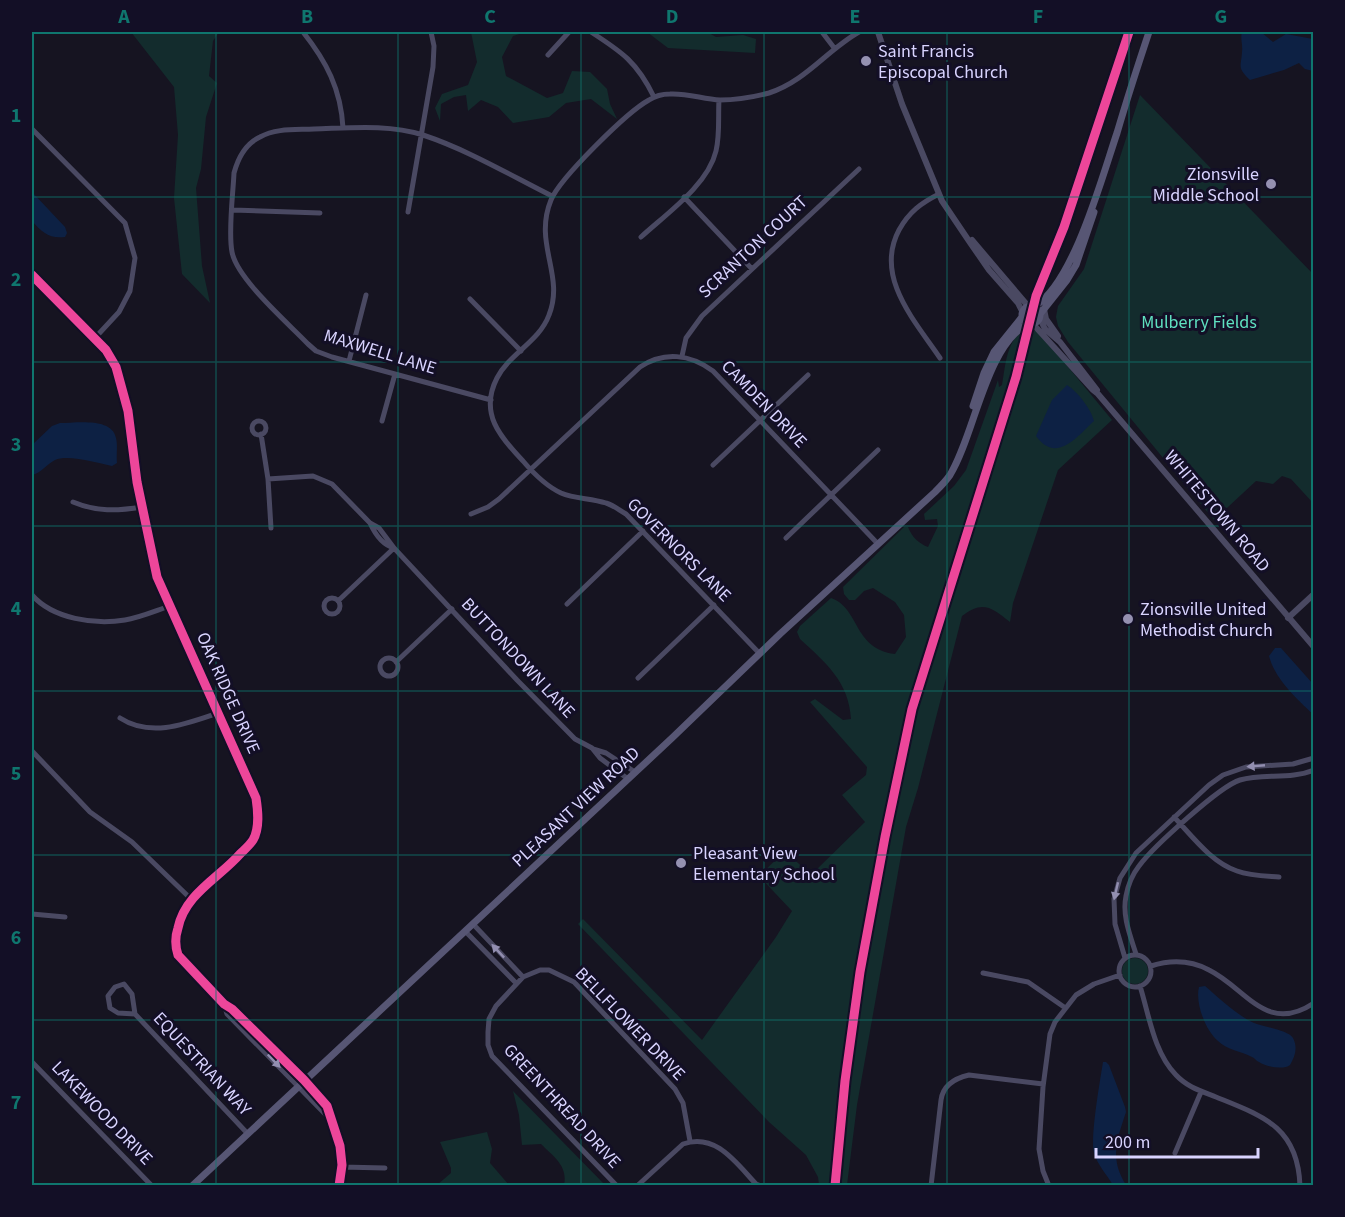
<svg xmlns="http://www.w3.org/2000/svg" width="1345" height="1217" font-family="'Source Sans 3',sans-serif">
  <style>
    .green { fill: #132c2d }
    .water { fill: #0d2144 }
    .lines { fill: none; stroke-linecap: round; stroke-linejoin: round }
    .minor { stroke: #4a4962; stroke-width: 5 }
    .tertiary { stroke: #4a4962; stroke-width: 6 }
    .secondary { stroke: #575674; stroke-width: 7 }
    .cycleway-casing { stroke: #130f26; stroke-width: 13 }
    .cycleway { stroke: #ed469a; stroke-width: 9 }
    .oneway { fill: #928eb0 }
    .grid { fill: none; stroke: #0f766e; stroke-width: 1.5; stroke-opacity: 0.55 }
    .poi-dot { fill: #9591b1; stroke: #130f26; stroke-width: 2 }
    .labels { text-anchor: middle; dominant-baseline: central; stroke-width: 6; stroke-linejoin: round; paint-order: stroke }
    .poi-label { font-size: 18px; fill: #d9d4ff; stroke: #130f26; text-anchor: start }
    .street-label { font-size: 18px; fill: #d9d4ff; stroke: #130f26 }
    .park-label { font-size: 18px; fill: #5fe0c0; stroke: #130f26 }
    .neatline { fill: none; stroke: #0f766e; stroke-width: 2 }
    .grid-label { font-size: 20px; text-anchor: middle; font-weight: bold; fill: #0f766e }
  </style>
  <rect width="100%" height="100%" fill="#161421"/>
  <path class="green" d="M131,32H219L213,41L209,76L217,83L206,117L201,169L196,188L202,266L210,303L182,274L174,198L178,135L174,87Z
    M471,32H526L513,36L502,57L506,76L547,98L563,93L572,71L590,72L607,89L610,104L617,119L591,99L566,103L549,117L513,123L498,107L481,100L468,111L466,95L454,97L441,104L440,121L435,108L442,94L468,85L477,62Z
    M647,32H707L716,37L743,35L756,39L755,53L668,48Z
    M1140,95L1313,274V503L1291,479L1282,476L1273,484L1256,481L1214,520L1068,342L1058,326L1056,317L1058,306L1084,269Z
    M1027,327L1040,333L1112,420L1058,470L1013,603L1010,622C992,607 982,600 962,616L918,788L906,827L857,1105L847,1185H819L818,1177L806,1155L769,1122L578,924L583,919L702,1040L776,937L792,911L759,876L785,851L811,875L865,822L842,795L866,775L867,767L810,702L815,699L843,720L851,719C849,682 826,663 800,639L797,632L800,626L831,598C860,608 853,649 895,654L906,637L904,615L895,602L873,588L864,591L855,600H849L844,594L843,587L904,527H908C912,537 918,543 928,547L938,526L937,519L925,520L924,514L954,486L966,470L998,380L999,387L1002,385C1006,363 1006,340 1027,327Z
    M1122 971a13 13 0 1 1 26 0a13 13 0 1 1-26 0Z
    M513,1091L605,1185H564C568,1166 554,1157 541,1144L522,1145L519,1115Z
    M487,1132L492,1149L490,1163L509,1185H437L451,1173V1168L440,1142Z"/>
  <path class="water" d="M1242,32H1261L1273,42L1286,34L1313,39V71L1305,69L1299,63L1284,70L1250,80C1237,67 1241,68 1242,52C1243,44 1240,39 1242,32Z
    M32,192L65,227L67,233L65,237C49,239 42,232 32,221Z
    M1067,385C1078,392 1091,409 1094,421C1077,437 1056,464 1036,436L1052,400Z
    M60,423C76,423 112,417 116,438C118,446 116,455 117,463L112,466C98,463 68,454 55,460C47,464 41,473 32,475V445L52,426Z
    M1275,648H1281L1313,684V714C1297,699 1275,679 1269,656Z
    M1205,986C1219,998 1238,1016 1254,1023C1264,1027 1288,1030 1293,1038C1298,1048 1295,1056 1290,1065C1284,1070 1266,1067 1259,1062C1256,1061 1255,1058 1252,1057C1241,1051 1227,1050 1218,1041C1205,1030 1195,1002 1199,987Z
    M1103,1062H1106L1109,1065L1125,1107L1126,1112C1117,1140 1109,1158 1126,1185H1113C1107,1175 1097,1164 1094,1153C1090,1137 1100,1081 1103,1062Z"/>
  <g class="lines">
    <path class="minor" d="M303,32C326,61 341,89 343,128
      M591,32C622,52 637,62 654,97
      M822,32L835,49
      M548,55L569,32
      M32,129L125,223L135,258L130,291L119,312L94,339
      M939,194C921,203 909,212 899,230C874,277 915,321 940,358
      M684,197L752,269
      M233,210L320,213
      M408,212L433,67L434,46L431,32
      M641,237C666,214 708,185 716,151C720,135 718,116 719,100
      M32,275L106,350L116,367L128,411L137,482L157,577L256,798C258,811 260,828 253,840C250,845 244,850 240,854C219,878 185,894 178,928C175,937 175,946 178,955L224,1004L232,1009L304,1080L327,1106L340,1146L342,1165L339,1186
      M470,299L521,351
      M682,356L686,338L702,316L859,169
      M349,361L366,295
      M491,400L332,357L316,351L308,344C288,323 237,279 232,252C228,232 233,195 234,173C238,158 245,144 260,137C276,128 296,130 314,129C350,128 388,124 423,135C468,150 510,175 552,196
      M382,421L395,374
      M252 428a7 7 0 1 1 14 0a7 7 0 1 1-14 0Z
      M261,434L268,479L271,528
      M713,465L808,375
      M268,479L313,476L332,484L370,523L379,528L394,548L517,680L575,739L592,748L600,758L628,779
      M73,502C97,512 117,511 142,507
      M471,514L488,507L499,499L640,367C664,351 690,354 713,371L878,544
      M370,523C375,534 383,545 394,548
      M786,538L878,450
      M32,595C53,619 95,625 125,620C139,618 155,611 170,606
      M324 606a8 8 0 1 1 16 0a8 8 0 1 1-16 0Z
      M338,601L394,548
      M567,604L643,531
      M760,654L626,514C619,510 613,505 606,503C591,498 575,499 561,493C546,486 534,474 523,461C500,437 479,413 497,378C510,353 539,342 549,315C565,275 533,244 551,200C560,178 627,112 649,100C655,96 663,94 670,94C687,93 703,99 720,100C736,100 754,97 769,93C806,81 827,50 859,32
      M380 667a9 9 0 1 1 18 0a9 9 0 1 1-18 0Z
      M396,662L452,609
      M638,678L714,605
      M120,718C151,738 186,724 218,713
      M593,749L606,753L635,772
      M32,751L90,812L132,842L191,899
      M1174,817C1193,837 1211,862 1237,871C1250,876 1265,876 1279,877
      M32,914L65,917
      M473,924L523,977
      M465,931L516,983
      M1136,954C1130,935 1122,916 1126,896C1128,885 1132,875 1139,866C1153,847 1220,786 1240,780C1264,773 1290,780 1314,770
      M1119 971a16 16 0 1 1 32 0a16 16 0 1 1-32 0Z
      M1125,958L1115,924L1114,899L1120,878L1136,853L1209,785L1223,775L1246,767L1293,764L1314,758
      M1151,966C1170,960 1190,960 1209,970C1246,988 1266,1035 1314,1003
      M983,973L1028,982L1064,1007
      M1140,986C1149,1015 1154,1053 1176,1075C1187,1087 1201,1091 1216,1097C1263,1116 1298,1127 1300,1186
      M224,1004L227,1014L330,1119
      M135,1014L118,1013L110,1008L108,996L115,987L124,984L132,994L135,1014L248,1134
      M32,1062L152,1186
      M1175,1153L1201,1092
      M342,1167L385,1168
      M617,1186L492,1056L488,1045V1032L489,1019L496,1006L523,977L540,970H549L574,982L675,1089L683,1103L690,1141
      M637,1186L683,1144C716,1132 737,1164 756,1184L761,1186
      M931,1186L941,1100C943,1085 956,1078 969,1075L1043,1084
      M1049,1186L1043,1171L1039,1149L1043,1087L1050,1034L1055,1022L1076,995L1094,984L1120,975"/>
    <path class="tertiary" d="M878,32L902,104L942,201L971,244L989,270L1018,303L1022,311
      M972,240L1028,306
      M1044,309L1046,319L1058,336
      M1040,319L1045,329L1060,342L1097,390
      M1033,324L1093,390L1098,394L1314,647
      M1288,618L1314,594"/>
    <path class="secondary" d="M1022 315a9 9 0 1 1 18 0a9 9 0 1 1-18 0Z
      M1035,306C1074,282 1102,177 1117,133C1127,99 1138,65 1149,32
      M1040,314L1067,280L1076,265L1094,212
      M973,406L984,373L994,352L1022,317
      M192,1186L672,738L780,634L935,492C940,487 946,481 950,475C975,434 985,348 1027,324"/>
    <defs>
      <path id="cycleway" d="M32,275L106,350L116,367L128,411L137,482L157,577L256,798C258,811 260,828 253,840C250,845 244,850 240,854C219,878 185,894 178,928C175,937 175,946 178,955L224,1004L232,1009L304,1080L327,1106L340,1146L342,1165L339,1186
        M835,1186L845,1081L860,972L885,837L912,709L1016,377L1036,296L1064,227L1129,32"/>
    </defs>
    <use href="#cycleway" class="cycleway-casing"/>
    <use href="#cycleway" class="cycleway"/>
  </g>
  <defs><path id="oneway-solid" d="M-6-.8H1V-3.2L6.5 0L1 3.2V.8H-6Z" transform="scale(1.5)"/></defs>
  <g class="oneway">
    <use href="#oneway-solid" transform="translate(1256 766) rotate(175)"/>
    <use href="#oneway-solid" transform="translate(1116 891) rotate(103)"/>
    <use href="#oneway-solid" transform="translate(498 951) rotate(-133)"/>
    <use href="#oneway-solid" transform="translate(274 1061) rotate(46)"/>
  </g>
  <path class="grid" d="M216,32V1186M398,32V1186M581,32V1186M764,32V1186M947,32V1186M1129,32V1186M32,197H1314M32,362H1314M32,526H1314M32,691H1314M32,855H1314M32,1020H1314"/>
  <g class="poi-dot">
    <circle cx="866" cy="61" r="6"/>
    <circle cx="1271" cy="184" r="6"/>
    <circle cx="1128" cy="619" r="6"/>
    <circle cx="681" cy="863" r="6"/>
  </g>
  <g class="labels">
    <g class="poi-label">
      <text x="878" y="51">Saint Francis<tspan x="878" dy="21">Episcopal Church</tspan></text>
      <text x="1259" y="174" text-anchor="end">Zionsville<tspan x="1259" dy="21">Middle School</tspan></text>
      <text x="1140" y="609">Zionsville United<tspan x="1140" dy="21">Methodist Church</tspan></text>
      <text x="693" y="853">Pleasant View<tspan x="693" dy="21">Elementary School</tspan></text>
    </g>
    <g class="street-label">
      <text transform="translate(753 247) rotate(-43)">SCRANTON COURT</text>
      <text transform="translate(380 352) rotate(17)">MAXWELL LANE</text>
      <text transform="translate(764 404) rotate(46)">CAMDEN DRIVE</text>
      <text transform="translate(1217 511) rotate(50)">WHITESTOWN ROAD</text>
      <text transform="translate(679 550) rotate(45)">GOVERNORS LANE</text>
      <text transform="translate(518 658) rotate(47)">BUTTONDOWN LANE</text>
      <text transform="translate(228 693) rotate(66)">OAK RIDGE DRIVE</text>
      <text transform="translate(576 807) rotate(-43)">PLEASANT VIEW ROAD</text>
      <text transform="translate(630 1024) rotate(46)">BELLFLOWER DRIVE</text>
      <text transform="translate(202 1064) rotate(47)">EQUESTRIAN WAY</text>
      <text transform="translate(562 1106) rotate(47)">GREENTHREAD DRIVE</text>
      <text transform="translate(102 1113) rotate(46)">LAKEWOOD DRIVE</text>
    </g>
    <g class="park-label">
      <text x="1199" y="322">Mulberry Fields</text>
    </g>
  </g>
  <rect width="1345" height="1217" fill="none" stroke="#130f26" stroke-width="66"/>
  <path d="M1096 1148v9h162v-9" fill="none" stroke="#d9d4ff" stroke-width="3"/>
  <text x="1105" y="1148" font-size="18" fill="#d9d4ff" stroke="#130f26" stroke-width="4.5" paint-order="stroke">200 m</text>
  <rect x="33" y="33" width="1279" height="1151" class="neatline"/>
  <g class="grid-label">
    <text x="124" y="23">A</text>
    <text x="307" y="23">B</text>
    <text x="490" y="23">C</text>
    <text x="672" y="23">D</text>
    <text x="855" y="23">E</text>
    <text x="1038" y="23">F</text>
    <text x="1221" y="23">G</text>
    <text x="16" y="122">1</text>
    <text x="16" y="286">2</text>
    <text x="16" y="451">3</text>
    <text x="16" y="615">4</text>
    <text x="16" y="780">5</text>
    <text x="16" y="944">6</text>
    <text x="16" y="1109">7</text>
  </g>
</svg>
